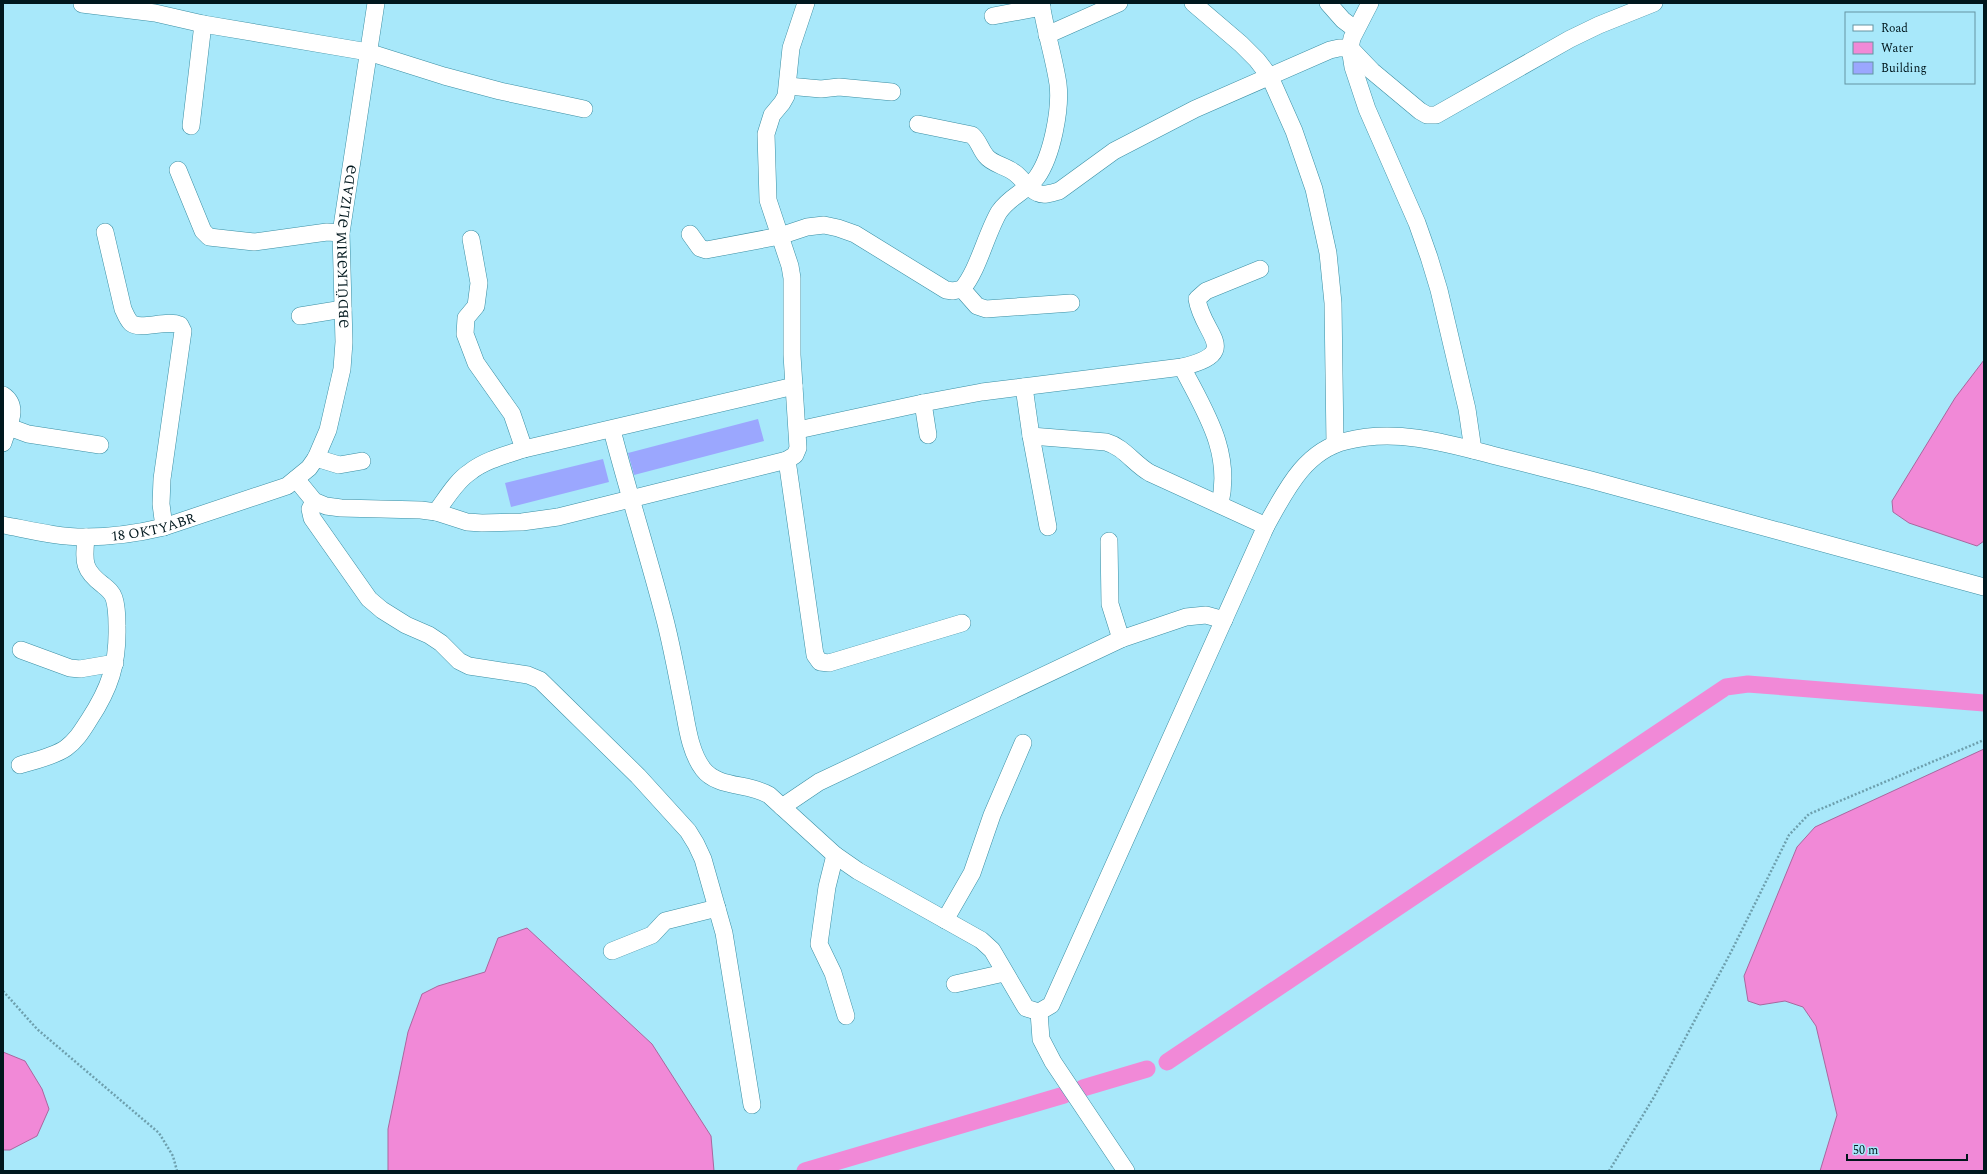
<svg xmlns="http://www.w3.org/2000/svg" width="1987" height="1174" font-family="Spectral,serif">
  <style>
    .water { fill: #f189d7; stroke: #a9679f }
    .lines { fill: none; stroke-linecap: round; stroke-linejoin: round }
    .canal { stroke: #f189d7; stroke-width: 17 }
    .building { fill: #9ba7fe }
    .minor-casing { stroke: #3a8ea3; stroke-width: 18 }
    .path { stroke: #6d9fad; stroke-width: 2.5; stroke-dasharray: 2 2; stroke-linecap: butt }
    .minor { stroke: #fff; stroke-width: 17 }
    .labels { text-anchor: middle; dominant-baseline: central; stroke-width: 3; stroke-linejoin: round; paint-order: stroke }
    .street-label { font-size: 14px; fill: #00171d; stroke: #a8e8fa }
  </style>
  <rect width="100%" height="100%" fill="#a8e8fa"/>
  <path class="water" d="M1984,360V541L1977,546L1909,523L1893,512L1892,501L1955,398Z
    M1984,749V1171H1820L1837,1115L1816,1026L1803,1007L1785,1001L1760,1005L1748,1001L1744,976L1797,847L1815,827Z
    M527,928L652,1044L711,1136L714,1171H388V1129L408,1032L422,994L438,986L485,972L498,938Z
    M3,1052L25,1061L42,1089L49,1109L37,1136L10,1150H3Z"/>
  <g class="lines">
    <path class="canal" d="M1167,1062L1726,687L1748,684L1984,703
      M1083,1088L1147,1069
      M805,1171L1064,1095"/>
  </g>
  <path class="building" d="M758,419L764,441L634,475L628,453Z
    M603,459L609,482L511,507L505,483Z"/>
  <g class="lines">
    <defs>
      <g id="minor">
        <path d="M1193,3L1241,44L1257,60L1270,77L1294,131L1314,189L1328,253L1333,303L1335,444"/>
        <path d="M1328,3L1343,20L1355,29"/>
        <path d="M1370,3L1352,38L1350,48L1353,67L1367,109L1417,223L1429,257L1439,290L1467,409L1473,450"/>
        <path d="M82,4L155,13L203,24L368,52L444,76L500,91L584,109"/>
        <path d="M993,16L1042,7"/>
        <path d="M1047,35L1119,3"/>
        <path d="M788,86L821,89L839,87L892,92"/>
        <path d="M918,124L972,135C979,141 980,149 986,156C992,164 1006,166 1015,173C1023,179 1028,189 1038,193C1044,196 1052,193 1059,191L1114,151L1195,109L1330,50L1339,48H1350L1372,71L1420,111L1427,115H1436L1570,39L1599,25L1654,3"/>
        <path d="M191,126L203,24"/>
        <path d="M178,170L203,231L209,237L254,242L327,232L341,233"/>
        <path d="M105,232L123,309C125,313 127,319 131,323C141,331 166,319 180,325L183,331L162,479L161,504L164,527"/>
        <path d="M690,234L700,248L706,250L780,236L807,227L824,225L838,228L855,234L946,290L953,291L962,289C978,271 986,234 999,212C1010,196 1026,192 1037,177C1052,156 1061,109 1058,84C1054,57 1045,30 1041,3"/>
        <path d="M471,239L479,283L476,306L466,318L465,334L476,363L512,414L524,449"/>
        <path d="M962,289L977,306L986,309L1071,303"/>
        <path d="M300,316L343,309"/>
        <path d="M1182,367C1205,412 1232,451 1220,504"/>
        <path d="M1024,387L1031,436L1048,527"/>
        <path d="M3,395C21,407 7,428 3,443"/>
        <path d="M923,403L928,435"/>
        <path d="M9,427L28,434L100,445"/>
        <path d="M612,430C628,492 648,554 664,616C672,646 677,676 683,705C687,726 690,752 703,769C717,788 749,783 769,795L835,855L858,871L981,940L992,950L1026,1008L1039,1012L1051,1005L1266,526C1285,492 1304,451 1346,441C1396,428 1447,443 1496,456C1528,464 1559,472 1591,480C1722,515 1853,551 1984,587"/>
        <path d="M798,430L923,403L982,392L1182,367C1243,352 1203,336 1197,299L1206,291L1260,269"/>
        <path d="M1031,436L1106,442C1124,447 1134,464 1150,473L1266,526"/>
        <path d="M316,458L339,465L362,461"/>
        <path d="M787,460L815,655L820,662L829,663L962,623"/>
        <path d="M296,479L314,501L326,506L341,508L421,510L436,512L467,522L482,523L522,522L558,517L787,460L795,455L798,448L792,355V278L790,266L768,200L766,134L772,115L782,103L786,96L791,48L806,3"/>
        <path d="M314,501L310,509L312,518L369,599L382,610L406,625L429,635L441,643L459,661L469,666L528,675L540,680L638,776L688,831L696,844L703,859L724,933L752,1105"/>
        <path d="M436,512C446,499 456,481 470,472C485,460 506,455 524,449L794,386"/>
        <path id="s1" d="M3,525C30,530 57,537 85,537C112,537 139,533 164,527L287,486L309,468L316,458L328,430L342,369L344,342L341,233L376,3"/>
        <path d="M1109,541L1110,604L1121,639"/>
        <path d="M21,650L70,668L80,669L115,663"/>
        <path d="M20,765C33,761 55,756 66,748C76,741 82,731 89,720C110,688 118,664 117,626C117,617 117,607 114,598C112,592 108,589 103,585C82,569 84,561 86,537"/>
        <path d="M782,807L819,782L1121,639L1186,617L1206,615L1224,620"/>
        <path d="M835,855L827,887L819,944L833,973L846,1016"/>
        <path d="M945,920L972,873L992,815L1023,743"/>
        <path d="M612,951L652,935L665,921L717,908"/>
        <path d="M955,984L1004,973"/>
        <path d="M1039,1012L1041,1039L1053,1062L1126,1171"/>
      </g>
    </defs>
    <use href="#minor" class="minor-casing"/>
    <path class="path" d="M3,991L37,1029L159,1133L173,1156L177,1171
      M1609,1171L1654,1097L1731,952L1789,835L1809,814L1984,740"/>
    <use href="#minor" class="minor"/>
  </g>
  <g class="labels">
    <g class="street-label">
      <text stroke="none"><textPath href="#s1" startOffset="549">ƏBDÜLKƏRIM ƏLIZADƏ</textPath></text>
      <text stroke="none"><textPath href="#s1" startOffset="152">18 OKTYABR</textPath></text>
    </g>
  </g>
  <rect width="1987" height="1174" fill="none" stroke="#00171d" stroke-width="8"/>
  <rect x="1845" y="12" width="130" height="72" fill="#a8e8fa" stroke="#6594a2"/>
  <rect x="1853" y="25" width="20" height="6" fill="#ffffff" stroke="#6594a2"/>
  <text x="1881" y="32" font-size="12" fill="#00171d">Road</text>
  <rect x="1853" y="42" width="20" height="12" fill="#f189d7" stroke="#6594a2"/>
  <text x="1881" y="52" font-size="12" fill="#00171d">Water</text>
  <rect x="1853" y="62" width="20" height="12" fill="#9ba7fe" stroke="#6594a2"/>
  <text x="1881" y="72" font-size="12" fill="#00171d">Building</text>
  <path d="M1847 1154v6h120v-6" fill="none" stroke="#00171d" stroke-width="2"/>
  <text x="1853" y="1154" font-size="12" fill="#00171d" stroke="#a8e8fa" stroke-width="3" paint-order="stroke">50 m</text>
</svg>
